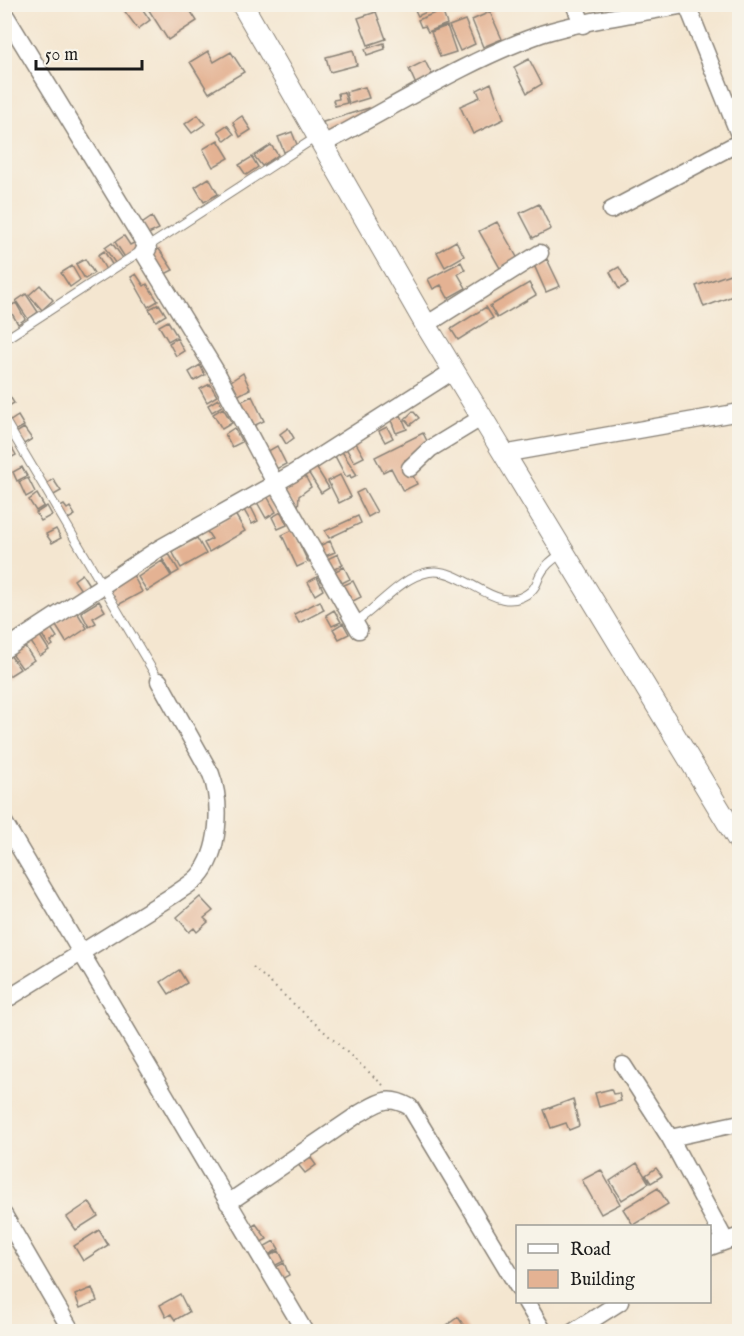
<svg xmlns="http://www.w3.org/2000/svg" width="744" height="1336" font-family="'IM FELL English',serif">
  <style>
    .building { fill: #e4b293 }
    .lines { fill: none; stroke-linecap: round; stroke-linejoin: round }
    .service-casing { stroke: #888176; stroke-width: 10 }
    .minor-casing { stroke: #888176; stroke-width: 19 }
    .tertiary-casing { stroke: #888176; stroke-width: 23 }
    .path { stroke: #888176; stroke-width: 2; stroke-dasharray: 1.5 4.5; stroke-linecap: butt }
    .service { stroke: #fff; stroke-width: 8 }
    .minor { stroke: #fff; stroke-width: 16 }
    .tertiary { stroke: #fff; stroke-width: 21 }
  </style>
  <rect width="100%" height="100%" fill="#f7f3e8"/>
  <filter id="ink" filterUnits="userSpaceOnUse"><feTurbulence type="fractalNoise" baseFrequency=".0167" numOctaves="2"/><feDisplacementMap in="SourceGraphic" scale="12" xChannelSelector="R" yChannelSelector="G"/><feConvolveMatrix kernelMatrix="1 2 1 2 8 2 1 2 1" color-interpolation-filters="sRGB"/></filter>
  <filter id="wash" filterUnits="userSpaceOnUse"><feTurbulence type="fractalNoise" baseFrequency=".008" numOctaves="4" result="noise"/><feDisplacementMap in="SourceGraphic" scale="24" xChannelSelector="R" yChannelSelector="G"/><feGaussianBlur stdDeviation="1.35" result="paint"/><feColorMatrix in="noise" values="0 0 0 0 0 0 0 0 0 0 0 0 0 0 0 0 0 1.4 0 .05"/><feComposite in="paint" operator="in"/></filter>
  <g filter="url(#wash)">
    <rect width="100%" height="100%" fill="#f4e6d0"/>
    <g id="blocks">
      <path class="building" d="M130,4H139L150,20L138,29L123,9Z
        M145,4H186L197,21L168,40Z
        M412,4H438L439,6L418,16Z
        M442,10L447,24L428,32L425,26L421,27L418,20Z
        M376,12L386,39L368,45L358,18Z
        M490,12L502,39L483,47L472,20Z
        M465,20L475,44L460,51L449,26Z
        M447,26L456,52L440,57L431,32Z
        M384,43L385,49L367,55L365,49Z
        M353,50L357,65L330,72L326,57Z
        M208,51L214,62L231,52L244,72L209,93L190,62Z
        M529,59L542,84L527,93L514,67Z
        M425,61L434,79L417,87L409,69Z
        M491,83L504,119L473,134L460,106L480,97L477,90Z
        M365,87L369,98L349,104L346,92Z
        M344,92L347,103L335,106L333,100L339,99L338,93Z
        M369,108L372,117L327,134L323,122Z
        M198,115L205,124L192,133L185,124Z
        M242,116L251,130L240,137L233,122Z
        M227,125L234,134L225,141L218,131Z
        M292,132L298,147L284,152L278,137Z
        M218,140L229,158L213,167L203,149Z
        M271,145L278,155L262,166L254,156Z
        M252,157L258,167L246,175L239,165Z
        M209,178L218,194L204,202L195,187Z
        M539,204L551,229L533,238L520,213Z
        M152,217L159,229L142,237L136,228Z
        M497,222L518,259L500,268L479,231Z
        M124,236L130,245L134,243L140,251L126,259L115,242Z
        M456,241L464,256L445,267L437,252Z
        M112,243L125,261L117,266L105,248Z
        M159,249L173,270L163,275L150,255Z
        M104,251L113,266L106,270L98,255Z
        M85,259L94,273L85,279L76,264Z
        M547,259L560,286L546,292L534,265Z
        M461,262L465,270L458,274L466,288L448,298L441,285L433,289L428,279Z
        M72,266L80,280L70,287L61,273Z
        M619,267L628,284L619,289L610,272Z
        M136,274L144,286L147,284L158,301L148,307L131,277Z
        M730,274L738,294L704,307L696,286Z
        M529,283L536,295L497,318L490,306Z
        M40,285L53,300L42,310L29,295Z
        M26,294L38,312L28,319L16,301Z
        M16,303L25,319L18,324L8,307Z
        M159,304L166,315L156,321L149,309Z
        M486,307L493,318L458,340L451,329Z
        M168,321L177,336L168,341L159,326Z
        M177,338L184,351L176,356L169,343Z
        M200,365L205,375L194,381L189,372Z
        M243,373L250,389L235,397L228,383Z
        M210,384L217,396L207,402L200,389Z
        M4,387L14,403L4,409Z
        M252,396L264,421L251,427L236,404Z
        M218,399L222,406L212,412L208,405Z
        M223,408L232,423L222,429L213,414Z
        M413,411L419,418L410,425L405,419Z
        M401,415L407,429L396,433L391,420Z
        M18,416L24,426L15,431L9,422Z
        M387,427L393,438L385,442L379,431Z
        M24,428L32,439L24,444L16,433Z
        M234,428L242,442L232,447L225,434Z
        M288,428L294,438L286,444L280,434Z
        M423,433L430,447L405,460L417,484L403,491L391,468L383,472L375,457Z
        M356,443L364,457L354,462L346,448Z
        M11,446L16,455L7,460L4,450Z
        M277,446L286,464L272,471L263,454Z
        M341,450L357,475L351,478L350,475L346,477L334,454Z
        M22,467L27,476L17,481L13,472Z
        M316,467L329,488L321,493L308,472Z
        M340,475L351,497L339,503L328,481Z
        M305,476L311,487L299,496L298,509L280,490Z
        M28,478L35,492L26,497L19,482Z
        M53,479L61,491L52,496L45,485Z
        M364,489L377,512L368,517L356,493Z
        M37,494L44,506L36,511L29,500Z
        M267,496L276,512L266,518L257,502Z
        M64,505L67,509L70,507L75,515L65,521L58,508Z
        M47,506L52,515L41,521L36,513Z
        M251,507L258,521L252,524L244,510Z
        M281,512L287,525L278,529L272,517Z
        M235,514L245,531L209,552L204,543L212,539L206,530Z
        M358,516L361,523L329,538L325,531Z
        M56,529L61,538L52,543L46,534Z
        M293,530L308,562L297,567L282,535Z
        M197,538L206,554L181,568L172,551Z
        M330,541L335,552L323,557L319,546Z
        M169,554L179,571L172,575L162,558Z
        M338,554L343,565L330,571L325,560Z
        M162,561L171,576L147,591L138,577Z
        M344,567L350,579L338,585L331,573Z
        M82,574L93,591L85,596L74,580Z
        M133,575L142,592L118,605L109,588Z
        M317,577L323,590L315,595L308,582Z
        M353,581L361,597L349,603L340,587Z
        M99,601L105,611L93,618L96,623L89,627L81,612Z
        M320,601L324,610L299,623L294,614Z
        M75,609L87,628L66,642L56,626Z
        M334,610L341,622L332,626L326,615Z
        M343,623L349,634L339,639L333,629Z
        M51,628L57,637L51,642L53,645L50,647L42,635Z
        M40,636L49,650L40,656L31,642Z
        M24,645L34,660L22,668L12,654Z
        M10,655L20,669L9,676L4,668V659Z
        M200,897L213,911L204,918L208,922L197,932L194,928L189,932L177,917Z
        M179,970L187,983L169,994L161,982Z
        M611,1089L613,1094L619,1093L621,1101L599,1107L595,1093Z
        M573,1099L579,1126L569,1130L566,1123L551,1128L544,1110Z
        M308,1154L316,1165L305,1173L296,1162Z
        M637,1163L649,1183L622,1200L610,1181Z
        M656,1168L662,1176L651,1183L646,1175Z
        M601,1170L620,1204L601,1214L582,1180Z
        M658,1188L668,1204L633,1225L623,1209Z
        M89,1202L98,1216L76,1230L67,1217Z
        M256,1224L267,1239L254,1246L244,1231Z
        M99,1230L108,1245L83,1261L74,1246Z
        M274,1241L279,1249L265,1257L260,1249Z
        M279,1251L284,1261L270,1268L265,1258Z
        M284,1263L289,1275L276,1282L270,1270Z
        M92,1288L97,1301L80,1308L75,1295Z
        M180,1294L189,1312L175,1320L171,1314L166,1317L160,1305Z
        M458,1317L468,1332H451L447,1325Z"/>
    </g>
  </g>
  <g filter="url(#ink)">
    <use href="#blocks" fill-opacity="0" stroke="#888176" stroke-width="1.5"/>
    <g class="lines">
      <defs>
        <path id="service" d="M4,340L318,136
          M4,419L159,681
          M354,623C378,608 400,577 429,572C465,566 498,620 531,591C537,586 537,581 540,575C545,565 554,559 563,552"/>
        <path id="minor" d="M574,4L583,25
          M687,5L740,137
          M4,13L148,249
          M323,144C394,107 465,61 541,34C583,20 644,13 690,4
          M611,210L740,142
          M143,252L217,373L275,483L359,630
          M426,325L540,253
          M503,454L740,412
          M410,468L430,449L481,418
          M4,650L160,548L292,474L453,371
          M4,822L305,1332
          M4,1001L175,894C182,889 191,884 198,877C220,853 222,803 211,774L159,681
          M623,1065L670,1138L725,1240
          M670,1138L740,1123
          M228,1203L360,1113C381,1101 388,1095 410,1107L518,1287
          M4,1215L72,1332
          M710,1247L740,1236
          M526,1302L544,1332
          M573,1332L620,1302"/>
        <path id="tertiary" d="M242,4L426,325L740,843"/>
      </defs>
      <use href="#service" class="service-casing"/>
      <use href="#minor" class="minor-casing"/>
      <use href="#tertiary" class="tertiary-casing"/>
      <path class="path" d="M253,967L383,1085"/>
      <use href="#service" class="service"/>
      <use href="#minor" class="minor"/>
      <use href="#tertiary" class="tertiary"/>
    </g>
  </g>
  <rect width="744" height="1336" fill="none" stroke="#f7f3e8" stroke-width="24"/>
  <rect x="516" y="1225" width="195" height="78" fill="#f7f3e8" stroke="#9f9d96" stroke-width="1.5"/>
  <rect x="528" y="1244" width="30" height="9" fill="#ffffff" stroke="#9f9d96" stroke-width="1.5"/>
  <text x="570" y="1255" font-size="18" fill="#1c1c1c">Road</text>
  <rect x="528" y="1270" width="30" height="18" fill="#e4b293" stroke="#9f9d96" stroke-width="1.5"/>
  <text x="570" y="1285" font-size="18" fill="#1c1c1c">Building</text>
  <path d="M36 60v9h106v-9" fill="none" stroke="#1c1c1c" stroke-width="3"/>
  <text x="45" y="60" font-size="18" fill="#1c1c1c" stroke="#f7f3e8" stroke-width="4.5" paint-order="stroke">50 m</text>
</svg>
